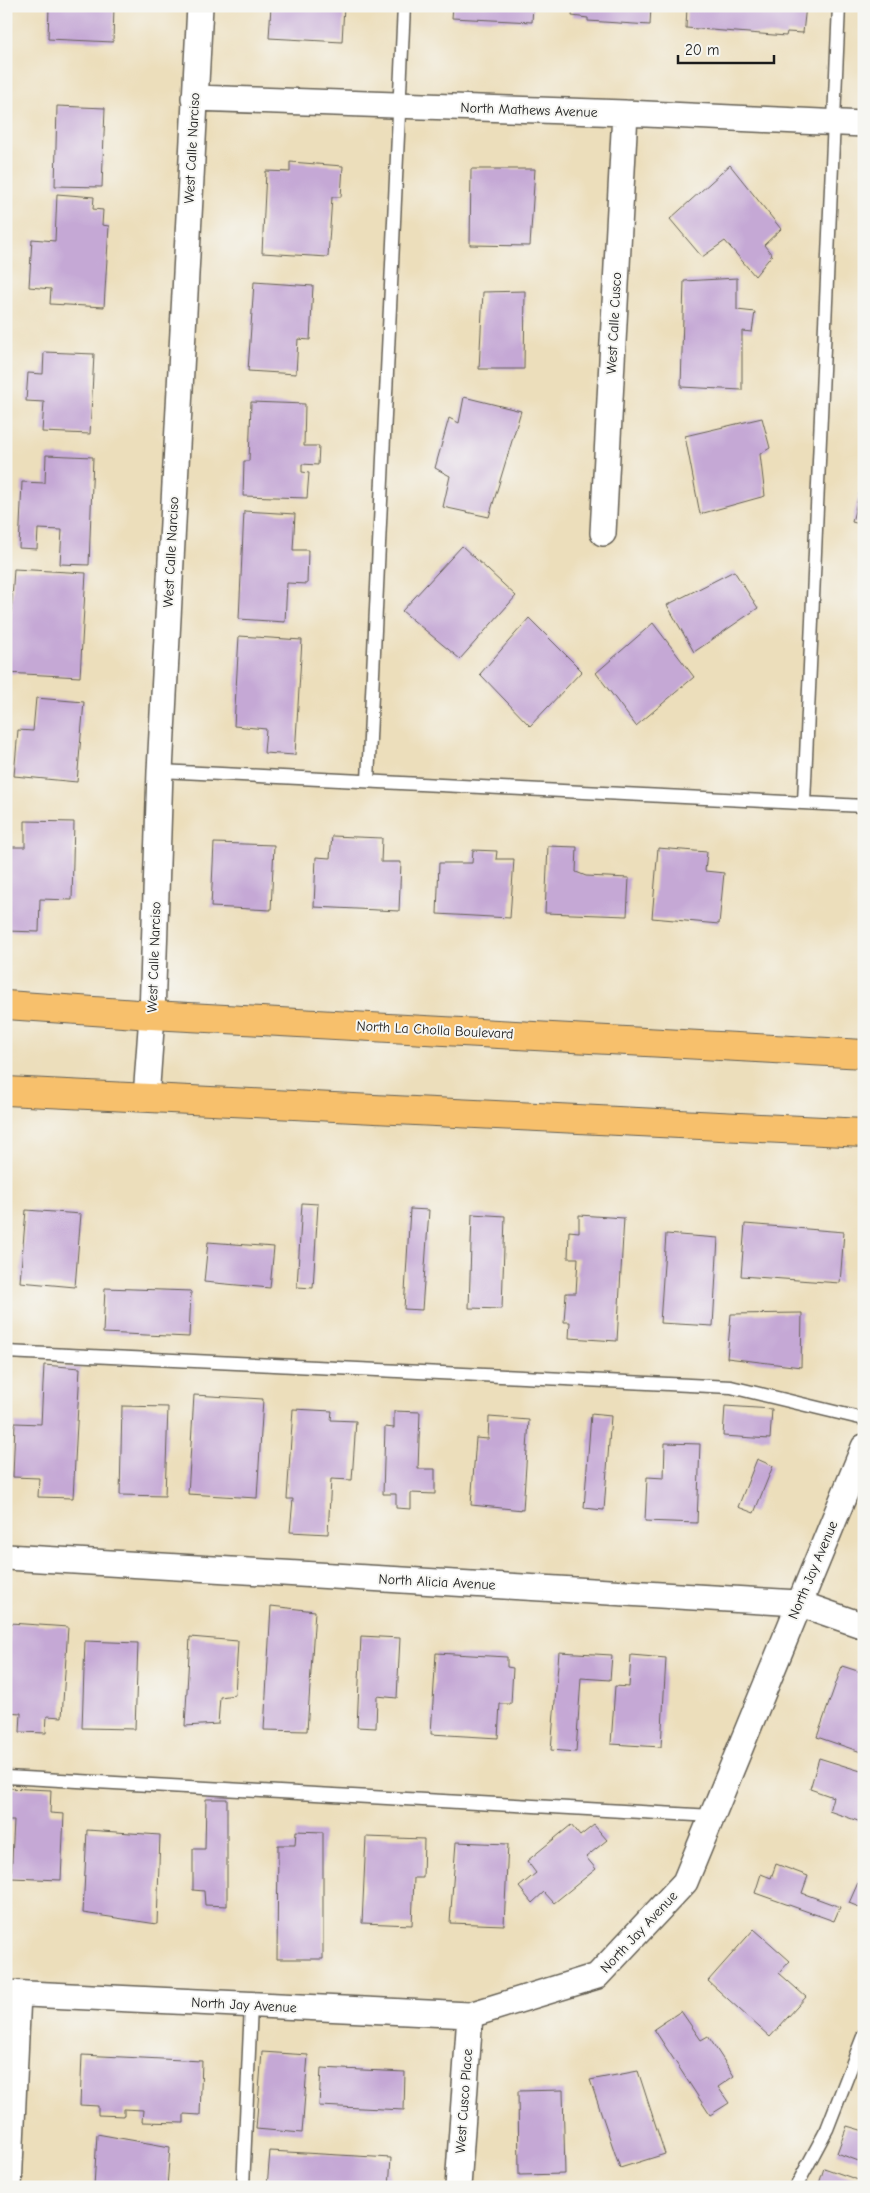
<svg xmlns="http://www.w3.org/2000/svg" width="870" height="2193" font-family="'Comic Neue',sans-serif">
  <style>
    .building { fill: #c5a8d5 }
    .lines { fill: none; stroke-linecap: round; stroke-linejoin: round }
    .service-casing { stroke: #656054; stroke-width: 15 }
    .minor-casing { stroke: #656054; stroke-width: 28 }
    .primary-casing { stroke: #656054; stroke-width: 30 }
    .service { stroke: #fff; stroke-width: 12 }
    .minor { stroke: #fff; stroke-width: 25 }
    .primary { stroke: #f7c06c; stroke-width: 28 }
    .labels { text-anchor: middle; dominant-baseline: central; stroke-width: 4; stroke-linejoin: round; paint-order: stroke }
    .street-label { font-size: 14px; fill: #1c1c1c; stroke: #f6f6f2 }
  </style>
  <rect width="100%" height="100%" fill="#f6f6f2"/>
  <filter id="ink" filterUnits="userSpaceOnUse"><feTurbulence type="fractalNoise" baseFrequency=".02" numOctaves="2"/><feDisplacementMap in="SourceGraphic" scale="10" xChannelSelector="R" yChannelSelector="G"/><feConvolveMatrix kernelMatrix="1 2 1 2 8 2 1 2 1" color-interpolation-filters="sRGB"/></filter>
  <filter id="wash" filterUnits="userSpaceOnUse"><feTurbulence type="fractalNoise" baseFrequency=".0096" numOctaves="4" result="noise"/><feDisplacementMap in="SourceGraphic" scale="20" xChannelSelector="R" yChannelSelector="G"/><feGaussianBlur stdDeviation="1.12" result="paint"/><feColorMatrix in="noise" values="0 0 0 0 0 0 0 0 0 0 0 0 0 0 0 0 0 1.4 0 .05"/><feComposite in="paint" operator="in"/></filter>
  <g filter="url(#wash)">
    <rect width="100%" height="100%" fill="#ecdebb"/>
    <g id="blocks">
      <path class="building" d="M49,6H114L113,42L48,39Z
        M271,6H344L342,42L269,38Z
        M453,6H533L532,22L452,18Z
        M573,6H651L650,25L588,21V18L572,16Z
        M687,6H806L803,33L787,32L786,36L686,28Z
        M57,106L105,108L102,187L55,186Z
        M290,162L343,166L341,197H332L328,257L262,253L266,171L290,172Z
        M730,165L781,229L764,245L772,255L755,276L725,241L702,257L670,219Z
        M471,169H535L530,246L470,245Z
        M57,194L94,197L93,209L103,210L102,225L109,226L104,307L50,304L51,289L29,287L32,239L55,241Z
        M737,278V310L755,312L752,332L742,331V390L681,387L684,281Z
        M254,282L313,286L310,340L298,339L296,374L248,371Z
        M525,291L524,369H479L483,292Z
        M44,352L94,354L90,434L42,432L44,402L26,401L28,373L43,374Z
        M464,397L521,411L489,517L443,507L450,476L435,468L449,418L459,423Z
        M251,402L305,404L304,446H319L318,465L302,464V472L309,473L307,498L243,496L244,461H249Z
        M762,418L770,448L760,454L765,496L700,514L685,436Z
        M46,455L93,457L89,565L60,564L62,530L38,529L37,549L19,548L22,482L45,483Z
        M861,487L864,488V525L852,522Z
        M244,511L295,514L293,550H308L307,584L287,583L285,622L239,619Z
        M462,546L516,596L460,659L402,611Z
        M14,569L86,573L80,677L6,673V630H10Z
        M734,571L758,608L694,652L667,605Z
        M529,618L582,671L530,726L480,674Z
        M653,623L694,677L636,726L596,673Z
        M239,636L302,640L295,755L264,753L266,729L234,726Z
        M36,698L84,702L77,782L14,776L18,730L33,731Z
        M25,821L74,822L72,900L40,899L39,932L6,931L8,847H25Z
        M332,836L382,838L381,862H401L399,911L314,907L316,857L330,858Z
        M214,843L274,845L271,910L211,907Z
        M548,846L577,847L576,872L586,876L629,878L627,916L545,913Z
        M658,848L707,852L705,871L724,873L719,924L652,918Z
        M473,850L497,851L496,859H514L510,918L437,914L439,863H472Z
        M302,1203L318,1204L313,1288L297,1287Z
        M410,1209L429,1210L422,1310L404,1309Z
        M26,1210L81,1214L75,1287L20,1282Z
        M472,1214L505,1216L502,1309L469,1308Z
        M579,1215L624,1218L617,1341L569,1338L570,1322H564L566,1293H576L578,1258H568L569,1231L579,1232Z
        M745,1224L844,1232L840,1283L741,1276Z
        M666,1234L718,1238L713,1326L660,1323Z
        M208,1242L274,1247L270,1288L204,1282Z
        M105,1288L191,1291L189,1337L103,1333Z
        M802,1313L801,1367L727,1358L731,1314Z
        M44,1365L80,1368L73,1498L38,1497L39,1478L13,1477L15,1423L41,1424Z
        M194,1395L263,1399L257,1498L188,1494Z
        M122,1406L168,1407L165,1496L120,1495Z
        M725,1406L772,1409L770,1439L723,1436Z
        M293,1409L332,1411L331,1420L356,1421L352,1480L331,1479L328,1534L290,1532L293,1499H287Z
        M394,1411L420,1412L418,1469H435V1494L411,1493V1509L396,1508V1494H383L385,1427L394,1428Z
        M591,1414L611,1416L604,1510L584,1508Z
        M489,1417L529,1420L523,1510L471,1505L476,1438L488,1439Z
        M665,1443L700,1444L697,1523L645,1521L647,1477L664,1478Z
        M757,1459L773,1466L754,1513L738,1507Z
        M271,1606L315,1611L307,1731L264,1730Z
        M10,1623L68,1627L62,1717L47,1716L46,1733L20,1732L21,1713L6,1712Z
        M361,1636L400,1638L397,1698L377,1696L376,1728L357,1727Z
        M190,1637L238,1641L235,1695L220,1697L218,1724L185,1726Z
        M85,1641L138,1643L135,1729L82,1728Z
        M559,1652L612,1655L610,1680L581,1678L576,1752L551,1750Z
        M436,1653L507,1657V1667L513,1668L511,1704H500L498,1738L431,1734Z
        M631,1655L666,1658L661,1747L611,1744L615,1686L629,1687Z
        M842,1666L864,1673V1753L817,1737Z
        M819,1758L864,1772V1813L861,1822L829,1811L833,1797L810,1789Z
        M6,1788L51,1790L50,1813L64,1814L61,1880L11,1878L14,1821H6Z
        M206,1799H227V1906L205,1905L204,1891L193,1890V1849H205Z
        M571,1825L580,1836L594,1825L607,1840L586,1857L596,1869L554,1903L544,1892L532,1903L519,1887L536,1873L527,1861Z
        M87,1830L160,1835L157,1924L83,1913Z
        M296,1831L323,1832V1959H277L278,1845H295Z
        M366,1837L424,1839L423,1878H414L412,1925L362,1923Z
        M456,1842L508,1844L504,1925L450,1923Z
        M776,1864L808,1876L802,1893L840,1907L834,1921L755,1893L761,1874L771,1878Z
        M864,1869V1909L849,1903Z
        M754,1929L790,1961L779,1973L806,1997L770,2037L708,1981Z
        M681,2011L701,2040L708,2036L734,2076L718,2087L729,2103L710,2115L654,2029Z
        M262,2052L308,2055L302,2133L256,2129Z
        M82,2055L202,2061L200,2115L184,2114V2123L142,2122L143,2110L124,2109V2116L98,2115V2106L80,2105Z
        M321,2068L405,2072L404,2110L319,2106Z
        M638,2071L665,2154L620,2168L590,2080Z
        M864,2078V2090L859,2089Z
        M563,2090L565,2174L519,2175L518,2091Z
        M847,2126L864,2131V2163L837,2153Z
        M97,2134L170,2147L167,2187H94Z
        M270,2151L391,2158L389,2187H267Z
        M824,2168L864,2182V2187H818Z"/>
    </g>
  </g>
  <g filter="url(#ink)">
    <use href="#blocks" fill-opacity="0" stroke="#656054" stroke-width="1"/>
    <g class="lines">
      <defs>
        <path id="service" d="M160,771L864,806
          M368,781L404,6
          M804,803L839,6
          M6,1352L731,1387L864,1419
          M6,1777L713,1816
          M243,2187L251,2005
          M796,2187L827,2129L864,2034"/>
        <path id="minor" d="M194,98L625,113L864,124
          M603,533L625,113
          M146,1098L152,1015L160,771L200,6
          M6,1557L798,1603L864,1626
          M6,1993L470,2015L597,1976L685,1882L864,1447
          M9,2187L18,1994
          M458,2187L470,2015"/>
        <path id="primary" d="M6,1005L152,1015L864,1054
          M6,1091L864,1133"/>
      </defs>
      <use href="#service" class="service-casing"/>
      <use href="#minor" class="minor-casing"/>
      <use href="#primary" class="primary-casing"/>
      <use href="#service" class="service"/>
      <use href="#minor" class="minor"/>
      <use href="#primary" class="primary"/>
    </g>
  </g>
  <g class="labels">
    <g class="street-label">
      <text transform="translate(529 110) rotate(2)">North Mathews Avenue</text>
      <text transform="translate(192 148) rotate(-87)">West Calle Narciso</text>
      <text transform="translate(614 323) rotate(-87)">West Calle Cusco</text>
      <text transform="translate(171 552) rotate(-87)">West Calle Narciso</text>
      <text transform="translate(154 957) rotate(-88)">West Calle Narciso</text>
      <text transform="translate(435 1030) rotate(3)">North La Cholla Boulevard</text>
      <text transform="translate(813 1570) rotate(-67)">North Jay Avenue</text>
      <text transform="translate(437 1582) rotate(3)">North Alicia Avenue</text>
      <text transform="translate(639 1932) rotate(-47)">North Jay Avenue</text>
      <text transform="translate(244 2005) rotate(3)">North Jay Avenue</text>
      <text transform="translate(464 2101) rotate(-86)">West Cusco Place</text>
    </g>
  </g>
  <rect width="870" height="2193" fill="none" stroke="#f6f6f2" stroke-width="25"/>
  <path d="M678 55v8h96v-8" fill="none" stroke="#1c1c1c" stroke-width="2.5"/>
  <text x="685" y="55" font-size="15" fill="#1c1c1c" stroke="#f6f6f2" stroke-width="4" paint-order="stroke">20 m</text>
</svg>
